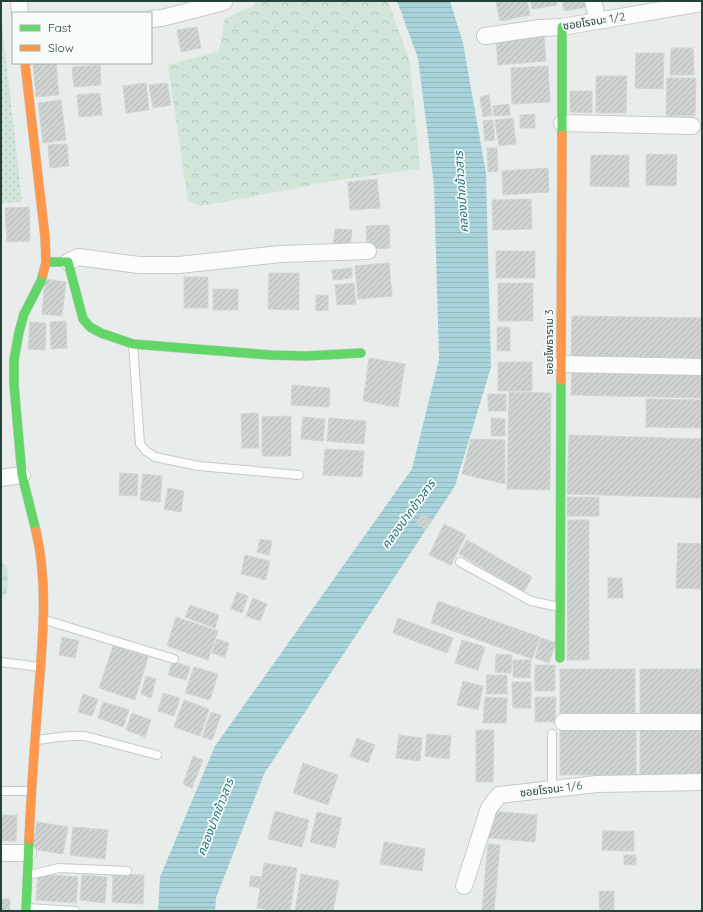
<svg xmlns="http://www.w3.org/2000/svg" width="703" height="912" font-family="Quicksand,'Noto Sans Thai',sans-serif">
  <style>
    .grass { fill: url(#grass-dots) }
    .forest { fill: url(#forest-crowns) }
    .wetland { fill: url(#wetland-marsh) }
    .water { fill: url(#water-rules) }
    .building { fill: url(#building-hatch); stroke: #d1d6d4 }
    .lines { fill: none; stroke-linecap: round; stroke-linejoin: round }
    .lane-casing { stroke: #c5cac8; stroke-width: 10 }
    .street-casing { stroke: #c5cac8; stroke-width: 18 }
    .fast-casing { stroke: #c3cbc8; stroke-width: 10 }
    .slow-casing { stroke: #c3cbc8; stroke-width: 10 }
    .lane { stroke: #fcfcfc; stroke-width: 8 }
    .street { stroke: #fcfcfc; stroke-width: 16 }
    .fast { stroke: #63d668; stroke-width: 9 }
    .slow { stroke: #ff974d; stroke-width: 9 }
    .labels { text-anchor: middle; dominant-baseline: central; stroke-width: 3.5; stroke-linejoin: round; paint-order: stroke }
    .street-label { font-size: 11px; fill: #24423a; stroke: #f7fbf9 }
    .water-label { font-size: 12px; font-style: italic; fill: #1c6f80; stroke: #f7fbf9 }
  </style>
  <defs>
    <pattern id="grass-dots" width="8" height="8" patternUnits="userSpaceOnUse"><rect width="8" height="8" fill="#d1e6d8"/><path d="M2 2h.1M6 6h.1" fill="none" stroke="#b3c6ba" stroke-width="1.8" stroke-linecap="round"/></pattern>
    <pattern id="forest-crowns" width="20" height="18" patternUnits="userSpaceOnUse"><rect width="20" height="18" fill="#d1e6d8"/><path d="M2 6a3 3 0 1 1 6 0M12 15a3 3 0 1 1 6 0" fill="none" stroke="#b3c6ba"/></pattern>
    <pattern id="wetland-marsh" width="20" height="14" patternUnits="userSpaceOnUse"><rect width="20" height="14" fill="#d1e6d8"/><path d="M1 5h8M5 5V1M11 12h8M15 12V8" fill="none" stroke="#b3c6ba"/></pattern>
    <pattern id="water-rules" width="6" height="5" patternUnits="userSpaceOnUse"><rect width="6" height="5" fill="#a9d4db"/><path d="M0 2.5h6" fill="none" stroke="#91b7bd"/></pattern>
    <pattern id="building-hatch" width="6" height="6" patternUnits="userSpaceOnUse"><rect width="6" height="6" fill="#cfd4d2"/><path d="M-1 1l2-2M0 6l6-6M5 7l2-2" fill="none" stroke="#b2b7b5"/></pattern>
  </defs>
  <rect width="100%" height="100%" fill="#e8edeb"/>
  <path class="grass" d="M1,15L22,202L1,203Z"/>
  <path class="forest" d="M256,1H388L410,62L420,169L339,180L201,206L188,202L168,65L219,51L225,18L254,6Z"/>
  <path class="wetland" d="M1,562L8,569L7,592L1,599Z"/>
  <path class="water" d="M397,1H450L463,43L486,173L491,367L455,486L264,774L216,898L215,911H158L160,877L215,746L412,469L439,360L434,185L418,58Z"/>
  <path class="building" d="M496,1H527L530,15L500,21Z
    M531,1H556L557,5L532,9Z
    M562,1H586L587,7L564,11Z
    M197,27L201,48L181,52L177,30Z
    M544,36L546,61L498,65L496,39Z
    M671,48H693L694,75H670Z
    M636,53H664L663,89L635,88Z
    M33,63H56L59,95L36,97Z
    M100,65L101,85L74,87L72,67Z
    M548,66L550,102L512,104L511,68Z
    M596,76H627L626,113H596Z
    M667,78H696L695,116H666Z
    M146,83L149,110L126,113L123,86Z
    M167,83L171,105L153,108L149,85Z
    M570,91H592V113L570,112Z
    M100,93L102,115L79,117L77,95Z
    M489,95L492,115L483,117L480,97Z
    M61,100L66,140L43,143L38,103Z
    M509,104L510,115L494,116L493,106Z
    M535,114V128H520V115Z
    M513,118L516,144L499,146L495,120Z
    M493,120L495,140L485,141L483,121Z
    M67,144L69,166L50,168L48,145Z
    M487,148H497L498,171L488,172Z
    M646,154L677,155L676,186L646,185Z
    M591,155H629V187L590,186Z
    M548,168L549,192L503,195L502,171Z
    M377,179L380,208L350,210L348,182Z
    M531,199L532,229L493,230L492,200Z
    M29,207L30,241L7,242L5,208Z
    M389,225L390,248L367,249L366,226Z
    M335,229L352,230L350,245L333,244Z
    M496,251H535V278H496Z
    M389,263L392,296L358,299L355,266Z
    M352,268V278L333,280L332,270Z
    M269,273H299V310L268,309Z
    M184,277H208V308H184Z
    M45,279L66,282L62,316L42,314Z
    M354,283L356,304L337,305L335,285Z
    M498,283H533V321H498Z
    M213,289H238V310H213Z
    M316,295H328V310L316,311Z
    M572,316L702,318V358L571,356Z
    M66,321L67,348L51,349L50,322Z
    M30,322L46,323L45,350L28,349Z
    M497,327H510V351H497Z
    M369,358L405,364L398,407L363,401Z
    M498,362H532V391H498Z
    M572,371L702,375V398L571,395Z
    M292,385L330,388L329,407L291,405Z
    M509,392L551,393L550,490L507,489Z
    M488,394H506V411H488Z
    M646,399L702,400V428L646,427Z
    M258,413L259,448H242L241,414Z
    M291,416V456H262V417Z
    M303,417L325,419L323,441L301,439Z
    M329,418L366,421L364,444L327,441Z
    M491,418L505,419V436H491Z
    M569,435L702,439V498L567,494Z
    M471,439L505,440V484L462,474Z
    M325,449L364,451L362,477L323,475Z
    M120,473L138,474L137,496L119,495Z
    M143,474L162,476L160,502L140,500Z
    M168,488L184,491L181,512L164,509Z
    M567,497H599V516H567Z
    M422,514L431,520L425,529L417,523Z
    M568,520H589V660H567Z
    M444,524L466,535L451,565L429,555Z
    M260,539L272,541L269,555L257,552Z
    M467,540L532,577L524,592L459,554Z
    M678,543L702,544V589L676,588Z
    M245,555L270,561L266,580L241,574Z
    M608,578H622L623,598H608Z
    M237,592L248,596L242,613L231,609Z
    M253,598L267,604L260,621L246,616Z
    M438,601L540,637L532,659L431,623Z
    M190,605L219,615L215,628L185,617Z
    M176,617L218,631L208,660L167,646Z
    M398,618L453,638L447,653L393,633Z
    M62,637L79,641L75,658L59,655Z
    M541,638L556,643L549,663L535,658Z
    M217,639L229,643L225,657L212,653Z
    M462,640L485,647L478,670L455,663Z
    M113,646L148,657L135,700L99,688Z
    M496,654L512,655L511,673L495,672Z
    M513,660H531L530,678L513,677Z
    M172,661L190,667L186,680L168,675Z
    M535,665H555V691H535Z
    M194,667L218,674L210,700L185,693Z
    M560,669H635V714H560Z
    M640,669H702V714H640Z
    M487,675H507V694H486Z
    M146,676L156,679L151,698L141,694Z
    M463,681L483,686L478,710L457,705Z
    M512,682H531V708H513Z
    M163,693L180,698L174,716L158,711Z
    M83,694L98,699L92,716L78,712Z
    M485,697L507,698L506,723H483Z
    M535,697H556L555,722H535Z
    M184,700L209,709L200,736L174,727Z
    M103,702L129,710L123,727L98,718Z
    M211,712L221,715L212,740L202,737Z
    M132,713L151,720L145,737L126,730Z
    M476,730H494L493,782H476Z
    M560,730H636V775H560Z
    M640,730H702V775H640Z
    M427,734L451,736L449,759L425,756Z
    M399,735L422,738L420,761L396,758Z
    M357,738L375,745L368,763L350,756Z
    M193,756L203,760L192,788L183,784Z
    M303,763L338,775L328,805L293,793Z
    M275,811L309,820L302,847L268,839Z
    M491,811L537,815L535,842L488,838Z
    M317,812L342,818L335,848L310,842Z
    M1,815H17L16,841H1Z
    M37,822L68,827L63,854L32,849Z
    M73,827L108,830L105,859L70,855Z
    M603,831H634V851L602,850Z
    M384,842L425,849L422,871L380,864Z
    M488,844L500,845L494,911L482,910Z
    M624,855H636V865H624Z
    M264,863L297,868L290,911H278L257,908Z
    M38,874L78,877L76,903L36,900Z
    M113,874L144,875L143,904L112,902Z
    M301,874L339,881L333,911H295Z
    M82,875L107,877L105,903L80,900Z
    M251,876L261,877L260,888L249,886Z
    M599,891H614V911H600Z
    M1,899H10V911H1Z"/>
  <g class="lines">
    <defs>
      <path id="lane" d="M133,345L140,444L146,451L155,457L199,466L299,475
        M460,562L531,601L559,607
        M45,620L174,659
        M1,662L40,667
        M37,740C53,738 69,735 85,736L157,755
        M552,788V734
        M1,791H30
        M29,875L59,868L127,871
        M28,908L75,911"/>
      <path id="street" d="M19,1L20,13
        M593,1L598,21
        M151,19L162,18L224,2
        M485,36L540,28L562,27L702,3
        M562,123L692,126
        M68,262L78,257L139,265H179L280,254L368,251
        M561,364L702,367
        M1,478L22,475
        M563,722H702
        M1,853H28
        M464,886L489,808L499,795L597,784L702,782"/>
      <path id="fast" d="M562,135V27
        M46,262H68L83,319L90,327L101,333L133,344L270,355L306,356L361,353
        M36,531L22,475L14,385V360L19,332L24,314L41,281L43,274
        M560,658L561,380
        M26,911L29,840"/>
      <path id="slow" d="M25,63L45,237L46,262L43,274
        M561,380L562,135
        M29,840C31,790 35,739 39,688C43,635 48,583 36,531"/>
    </defs>
    <use href="#lane" class="lane-casing"/>
    <use href="#street" class="street-casing"/>
    <use href="#fast" class="fast-casing"/>
    <use href="#slow" class="slow-casing"/>
    <use href="#lane" class="lane"/>
    <use href="#street" class="street"/>
    <use href="#fast" class="fast"/>
    <use href="#slow" class="slow"/>
  </g>
  <g class="labels">
    <g class="street-label">
      <text transform="translate(594 21) rotate(-9)">ซอยโรจนะ 1/2</text>
      <text transform="translate(549 342) rotate(-90)">ซอยโพธาราม 3</text>
      <text transform="translate(551 789) rotate(-7)">ซอยโรจนะ 1/6</text>
    </g>
    <g class="water-label">
      <text transform="translate(461 192) rotate(-94)">คลองปากข้าวสาร</text>
      <text transform="translate(408 514) rotate(-54)">คลองปากข้าวสาร</text>
      <text transform="translate(215 817) rotate(-69)">คลองปากข้าวสาร</text>
    </g>
  </g>
  <rect width="703" height="912" fill="none" stroke="#24423a" stroke-width="4"/>
  <rect x="12" y="12" width="140" height="52" fill="#f7fbf9" stroke="#a3b1ad"/>
  <rect x="20" y="25" width="20" height="6" fill="#63d668" stroke="#a3b1ad"/>
  <text x="48" y="32" font-size="12" fill="#24423a">Fast</text>
  <rect x="20" y="45" width="20" height="6" fill="#ff974d" stroke="#a3b1ad"/>
  <text x="48" y="52" font-size="12" fill="#24423a">Slow</text>
</svg>
